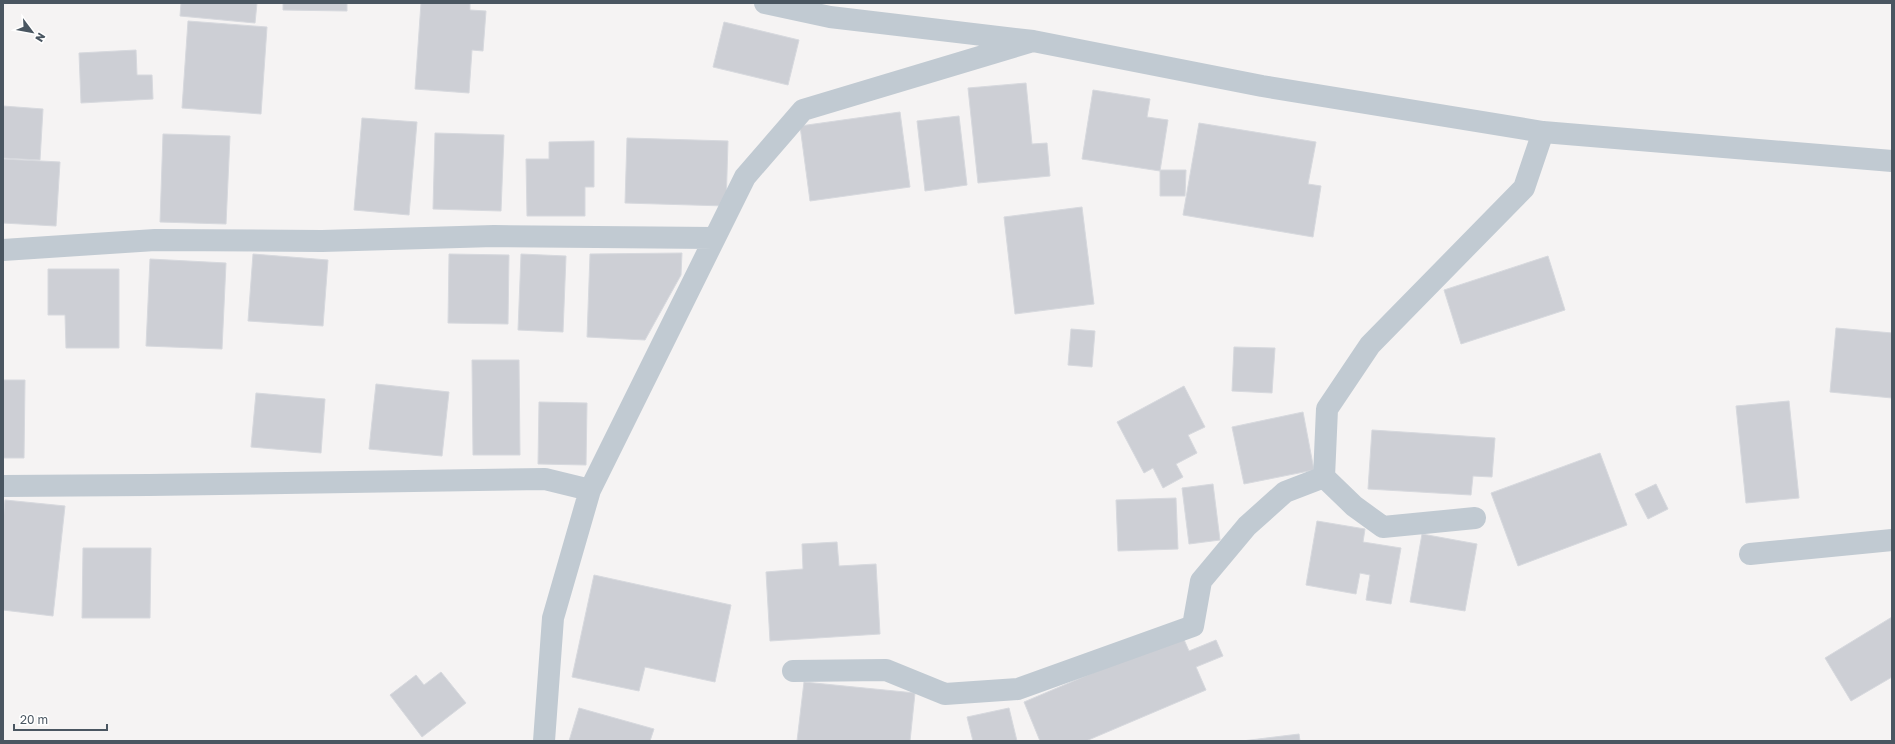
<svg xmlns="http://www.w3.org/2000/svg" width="1895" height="744" font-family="'Golos Text',sans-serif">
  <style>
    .building { fill: #cdcfd5; stroke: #d7d9de }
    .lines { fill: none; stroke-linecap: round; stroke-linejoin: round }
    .minor { stroke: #c1cad2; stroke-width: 22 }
  </style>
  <rect width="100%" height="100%" fill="#f5f3f3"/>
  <path class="building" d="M181,3H257L255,23L180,16Z
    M283,3H347V11L283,10Z
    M421,3H470V10L486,11L483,51L472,50L469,93L415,89Z
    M188,21L267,27L261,114L182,108Z
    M724,22L799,40L788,85L713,67Z
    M136,50L137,75H152L153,99L81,103L79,53Z
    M1026,83L1032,144L1047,143L1050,176L978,183L968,88Z
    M1093,90L1150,99L1147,117L1168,120L1160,171L1082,159Z
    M3,106L43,109L40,160L3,158Z
    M900,112L910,187L810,201L800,126Z
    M959,116L967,185L925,191L917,121Z
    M362,118L417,122L409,215L354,210Z
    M1199,123L1316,142L1308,184L1321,186L1313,237L1183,215Z
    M435,133L504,135L501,211L433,209Z
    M163,134L230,136L226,224L160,222Z
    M627,138L728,141L726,206L625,203Z
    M594,141V187H585V216H527L526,159H549V142Z
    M3,159L60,162L56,226L3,223Z
    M1160,170H1186L1185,196H1160Z
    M1082,207L1094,304L1015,314L1004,217Z
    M682,253L681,275L645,340L587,337L590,254Z
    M253,254L328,260L323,326L248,321Z
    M449,254L509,255L508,324L448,323Z
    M521,254L566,256L563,332L518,330Z
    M1548,256L1565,310L1461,344L1444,290Z
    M150,259L226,263L222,349L146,346Z
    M48,269H119V348H66L65,315H48Z
    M1836,328L1892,333V398L1830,392Z
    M1071,329L1095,331L1092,367L1068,365Z
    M1234,347L1275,348L1272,393L1232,391Z
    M472,360H519L520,455H473Z
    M3,380H25L24,458H3Z
    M376,384L449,392L442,456L369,449Z
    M1184,386L1205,427L1188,435L1197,453L1176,464L1183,477L1163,488L1153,468L1144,473L1117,422Z
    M256,393L325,399L321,453L251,447Z
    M1789,401L1799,498L1746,503L1736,406Z
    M539,402L587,403L586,465L538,464Z
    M1303,412L1314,470L1244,484L1232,427Z
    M1372,430L1495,438L1492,477L1473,476L1471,495L1368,489Z
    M1600,453L1627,525L1518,566L1491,493Z
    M1213,484L1220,540L1189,544L1182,488Z
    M1656,484L1668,509L1648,519L1635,494Z
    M1176,498L1178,549L1118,551L1116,500Z
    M5,500L65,506L53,616L3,610V521Z
    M1317,521L1365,529L1363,542L1401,548L1391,604L1366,600L1370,575L1360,573L1356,594L1306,585Z
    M1422,534L1477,544L1465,611L1410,602Z
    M837,542L839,566L876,564L880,634L770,641L766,572L803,569L802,544Z
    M83,548H151L150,618H82Z
    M594,575L731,605L715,682L645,667L639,691L572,677Z
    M1892,617V677L1851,701L1825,658Z
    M1182,635L1189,651L1216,640L1223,656L1196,667L1206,690L1086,741H1040L1024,702Z
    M441,672L466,703L422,737L390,695L416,675L424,685Z
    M804,682L915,693L910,741H797Z
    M579,708L654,729L650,741H569Z
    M1009,708L1017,741H973L967,717Z
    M1299,734L1300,741H1242Z"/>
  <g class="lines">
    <path class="minor" d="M765,3L830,17L1033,41L1262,86L1543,132L1892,161
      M3,250L155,240L322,241L494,236L714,238
      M1324,477L1354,506L1383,527L1475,518
      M3,486L149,485L545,479L590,490L745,177L803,110L1033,41
      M1750,554L1892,540
      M793,671L886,670L945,694L1018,689L1193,626L1201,581L1247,526L1285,492L1324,477L1327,409L1370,345L1524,188L1543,132
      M544,741L553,618L590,490"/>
  </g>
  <rect width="1895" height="744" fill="none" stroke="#4a5661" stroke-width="8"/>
  <g transform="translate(32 32) rotate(122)" stroke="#ffffff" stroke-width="3" paint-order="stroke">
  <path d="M0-3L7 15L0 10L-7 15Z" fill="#4a5661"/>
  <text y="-6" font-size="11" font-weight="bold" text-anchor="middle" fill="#4a5661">N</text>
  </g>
  <path d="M14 724v6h93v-6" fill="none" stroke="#4a5661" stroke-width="2"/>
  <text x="20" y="724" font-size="12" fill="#4a5661" stroke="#ffffff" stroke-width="3" paint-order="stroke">20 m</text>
</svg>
